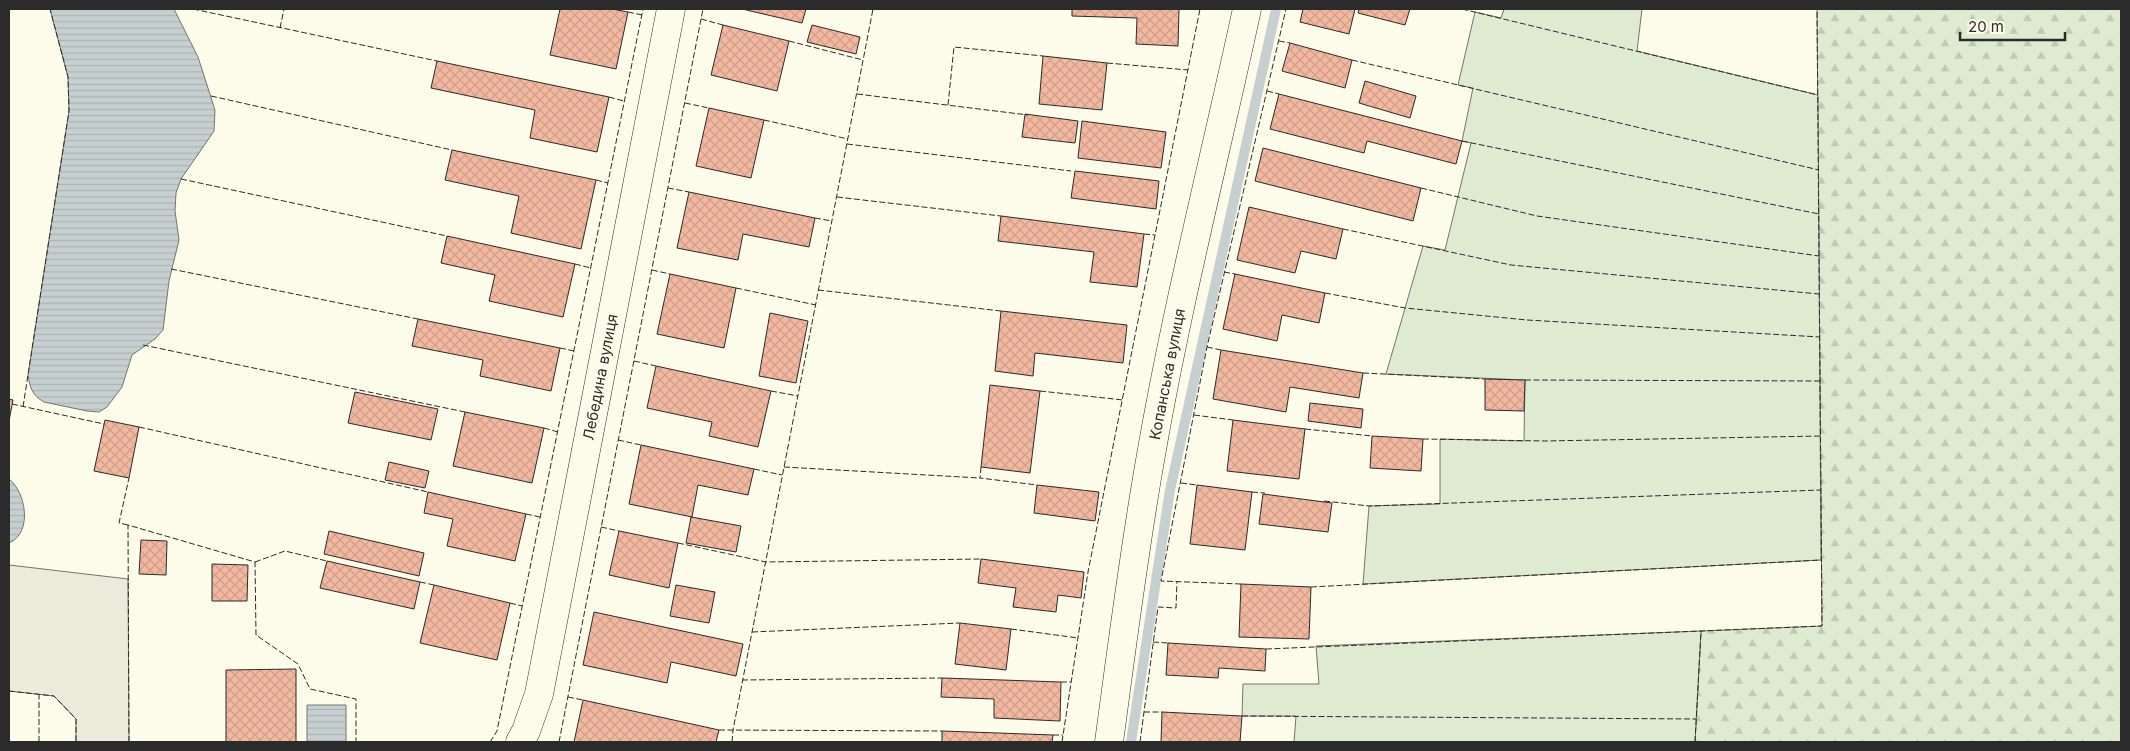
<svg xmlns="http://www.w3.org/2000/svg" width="2130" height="751" font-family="Inter,sans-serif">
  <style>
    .forest { fill: url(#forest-firs); stroke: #74746e }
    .green { fill: #deebd1; stroke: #74746e }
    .parking { fill: #eceadb; stroke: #74746e }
    .water { fill: url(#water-rules); stroke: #74746e }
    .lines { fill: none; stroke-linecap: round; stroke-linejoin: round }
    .stream { stroke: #c7d0d0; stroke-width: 10 }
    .building { fill: url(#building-cross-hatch); stroke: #2b2b2b }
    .minor-casing { stroke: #2b2b2b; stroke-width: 29 }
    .highway-casing { stroke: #2b2b2b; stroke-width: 29 }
    .minor { stroke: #fdfbea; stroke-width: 28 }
    .highway { stroke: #fdfbea; stroke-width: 28 }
    .fence { stroke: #2b2b2b; stroke-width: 1; stroke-dasharray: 6 2.5; stroke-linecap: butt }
    .labels { text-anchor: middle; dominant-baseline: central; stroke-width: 4; stroke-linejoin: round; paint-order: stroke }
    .street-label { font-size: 15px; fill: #2b2b2b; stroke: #fdfbea }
  </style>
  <defs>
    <pattern id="forest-firs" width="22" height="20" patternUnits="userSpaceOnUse" patternTransform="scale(1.25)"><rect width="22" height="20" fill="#deebd1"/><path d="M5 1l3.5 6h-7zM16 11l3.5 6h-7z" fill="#bfcab4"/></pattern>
    <pattern id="water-rules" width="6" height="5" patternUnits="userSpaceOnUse" patternTransform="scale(1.25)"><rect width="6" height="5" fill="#c7d0d0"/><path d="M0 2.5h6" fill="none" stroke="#abb3b3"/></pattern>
    <pattern id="building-cross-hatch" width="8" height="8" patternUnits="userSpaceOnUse" patternTransform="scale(1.25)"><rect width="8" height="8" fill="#f2b8a0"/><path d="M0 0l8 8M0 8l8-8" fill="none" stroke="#d09e8a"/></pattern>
  </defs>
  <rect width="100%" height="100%" fill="#fdfbea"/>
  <path class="forest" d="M1817,9H2121V742H1695L1701,631L1822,626Z"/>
  <path class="green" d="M1504,9H1642L1637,51L1818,95L1821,560L1363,584L1369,506L1440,504V439L1524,441L1525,380L1386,374L1423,246L1445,250L1471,143L1462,141L1473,88L1458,85L1475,12L1501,18Z
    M1701,631L1695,742H1294L1296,716H1242L1243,684H1319L1316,646Z"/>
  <path class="parking" d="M9,565L128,579L129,742H76V719L54,696L9,691Z"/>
  <path class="water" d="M50,9H174L198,57L215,110L214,131L181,179L176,193L175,211L179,240L169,281L163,330L155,339L132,355L122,387L107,407L99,412L87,411L44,402C32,395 30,388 28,375L69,111L68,77Z
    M9,479C26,492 33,533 9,543Z
    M307,705H346V742H307Z"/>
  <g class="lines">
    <path class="stream" d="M1131,742L1170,490L1276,9"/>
  </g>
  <path class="building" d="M560,9H612L628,12L616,69L550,55Z
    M742,9H806L802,23Z
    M1072,9H1179L1178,46L1136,44L1137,18L1072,16Z
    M1303,9H1355L1349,34L1300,22Z
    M1359,9H1410L1405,25L1358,13Z
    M723,25L789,41L777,91L711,75Z
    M812,25L860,37L856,54L807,42Z
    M1290,43L1352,60L1345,88L1282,71Z
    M1043,56L1107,63L1102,110L1039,104Z
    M437,61L609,97L597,152L530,138L535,110L431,88Z
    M1365,81L1416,96L1410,118L1359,103Z
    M1279,94L1462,141L1456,164L1367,141L1364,153L1270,129Z
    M709,108L764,120L751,178L696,166Z
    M1025,114L1078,121L1075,143L1022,137Z
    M1082,121L1166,132L1161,168L1078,158Z
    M1263,148L1421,188L1413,221L1255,181Z
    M452,150L596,180L581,249L511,233L519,196L445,180Z
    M1075,171L1159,181L1156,209L1071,198Z
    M689,192L815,218L809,247L743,234L738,260L677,248Z
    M1249,207L1343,229L1336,259L1301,251L1295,273L1237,260Z
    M1001,216L1144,234L1137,287L1090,282L1094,252L998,241Z
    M447,236L575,264L563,317L489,301L495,275L441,263Z
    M670,274L736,288L724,348L657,334Z
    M1235,274L1325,293L1319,323L1282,315L1277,341L1223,329Z
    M1001,311L1127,325L1123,363L1035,353L1033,376L995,371Z
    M770,313L808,321L796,383L759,376Z
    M418,319L560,348L551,391L480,376L483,360L412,346Z
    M1221,350L1363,373L1359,398L1290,387L1286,412L1213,399Z
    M656,366L771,391L758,447L709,436L712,422L647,408Z
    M1485,379L1525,380L1524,411L1485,410Z
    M990,385L1040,391L1030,473L981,467Z
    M355,392L438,409L431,440L348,423Z
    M9,399L13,400L9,421Z
    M1310,403L1363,409L1361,428L1308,421Z
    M465,412L544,428L532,483L453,466Z
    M105,420L139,427L129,478L94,471Z
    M1233,420L1305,429L1299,479L1227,471Z
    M1372,436L1423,439L1421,471L1370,468Z
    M641,445L754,469L748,495L698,485L692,517L629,504Z
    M389,462L429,471L425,488L385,480Z
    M1037,485L1099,492L1095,521L1034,513Z
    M1197,485L1252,492L1245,550L1190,544Z
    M428,492L526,514L515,561L447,546L453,519L424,513Z
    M1263,494L1332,503L1328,532L1259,524Z
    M691,517L741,526L736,552L686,543Z
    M329,531L424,553L419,576L324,554Z
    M619,531L678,543L669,588L609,575Z
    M141,540L167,541L166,575L139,574Z
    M981,559L1084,572L1081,598L1058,595L1056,612L1013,607L1016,588L978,583Z
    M327,561L420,582L414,609L320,588Z
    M212,564L248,565L247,601H212Z
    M1241,584L1311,587L1309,639L1239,637Z
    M434,585L510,603L497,660L420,643Z
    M676,585L715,592L709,623L670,616Z
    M594,612L743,644L736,676L671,662L667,683L583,665Z
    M960,623L1011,629L1006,670L955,664Z
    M1168,643L1266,649L1265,671L1219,668L1218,678L1166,675Z
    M296,669V742H226V670Z
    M942,678L1061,682L1060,721L994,718V699L941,697Z
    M583,700L719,730L716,742H574Z
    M1162,712L1242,716L1240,742H1161Z
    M942,731L1053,735L1052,742H942Z"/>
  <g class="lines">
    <defs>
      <path id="minor" d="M520,742L526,731L539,694L671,9"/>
      <path id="highway" d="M1109,742C1122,646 1134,550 1151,455C1177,305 1215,157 1247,9"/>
    </defs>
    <use href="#minor" class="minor-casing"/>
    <use href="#highway" class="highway-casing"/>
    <use href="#minor" class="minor"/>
    <use href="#highway" class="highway"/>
    <path class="fence" d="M193,9L437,61
      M1462,9L1818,95
      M628,12L642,15
      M701,19L723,25
      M280,28L284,9
      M789,41L863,60
      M1279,41L1290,43
      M1352,60L1819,170
      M1107,63L1188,70
      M1267,91L1279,94
      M857,94L1028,115
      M211,96L452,150
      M609,97L624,101
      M685,103L709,108
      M948,105L954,47L1043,56
      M764,120L848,139
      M1462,141L1819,214
      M847,144L1071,171
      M181,179L447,236
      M596,180L608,183
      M668,188L689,192
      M1421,188L1537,216L1819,256
      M837,197L1001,216
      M815,218L832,221
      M1343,229L1511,265L1819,294
      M1144,234L1155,235
      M575,264L591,268
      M171,269L418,319
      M652,270L670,274
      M1224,272L1235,274
      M736,288L816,305
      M818,290L1001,311
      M1325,293L1405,308L1527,320L1820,337
      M143,345L465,412
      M1207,347L1221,350
      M560,348L574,351
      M634,361L656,366
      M1363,373L1485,379
      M1525,380L1820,381
      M771,391L798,396
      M1040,391L1123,400
      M12,404L104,424
      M23,407L69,111L68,77L50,9
      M1194,415L1233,420
      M139,427L428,492
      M544,428L558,432
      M1305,429L1372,436
      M1423,439L1545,441L1821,436
      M618,440L641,445
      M784,467L980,478
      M981,467L980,478L1037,485
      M754,469L782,475
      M1181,483L1197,485
      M1252,492L1265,493
      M1324,501L1369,506L1821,490
      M526,514L540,517
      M128,525L119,523L129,478
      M601,527L619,531
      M678,543L766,562L981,559
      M255,562L285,551L327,561
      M420,582L434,585
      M1241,584L1161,581L1207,347L1286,9
      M1311,587L1821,560
      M510,603L522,606
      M1011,629L1078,638
      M752,632L960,623
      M1153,642L1168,643
      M1266,649L1822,626L1817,9
      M742,680L942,678
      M1061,682H1071
      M9,691L54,696L76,719V742
      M568,697L583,700
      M1144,712H1162
      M1242,716L1696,719
      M719,730L942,731
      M1053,735H1063
      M39,742V695
      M129,742L128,525L255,562L256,635L298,664L310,689L356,699V742
      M490,742L497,731L643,9
      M559,742L703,9
      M732,742L733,730L873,9
      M1062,742L1088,572L1200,9
      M1140,742L1158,607L1176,608L1177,581
      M1695,742L1701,631"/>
  </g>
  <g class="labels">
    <g class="street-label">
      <text transform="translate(1167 374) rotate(-79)">Копанська вулиця</text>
      <text transform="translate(600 377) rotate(-79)">Лебедина вулиця</text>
    </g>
  </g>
  <rect width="2130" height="751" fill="none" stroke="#2b2b2b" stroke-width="20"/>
  <path d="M1960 32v8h105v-8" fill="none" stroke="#2b2b2b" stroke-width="2.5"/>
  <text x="1968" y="32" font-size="15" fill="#2b2b2b" stroke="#fdfbea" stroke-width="4" paint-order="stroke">20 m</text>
</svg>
